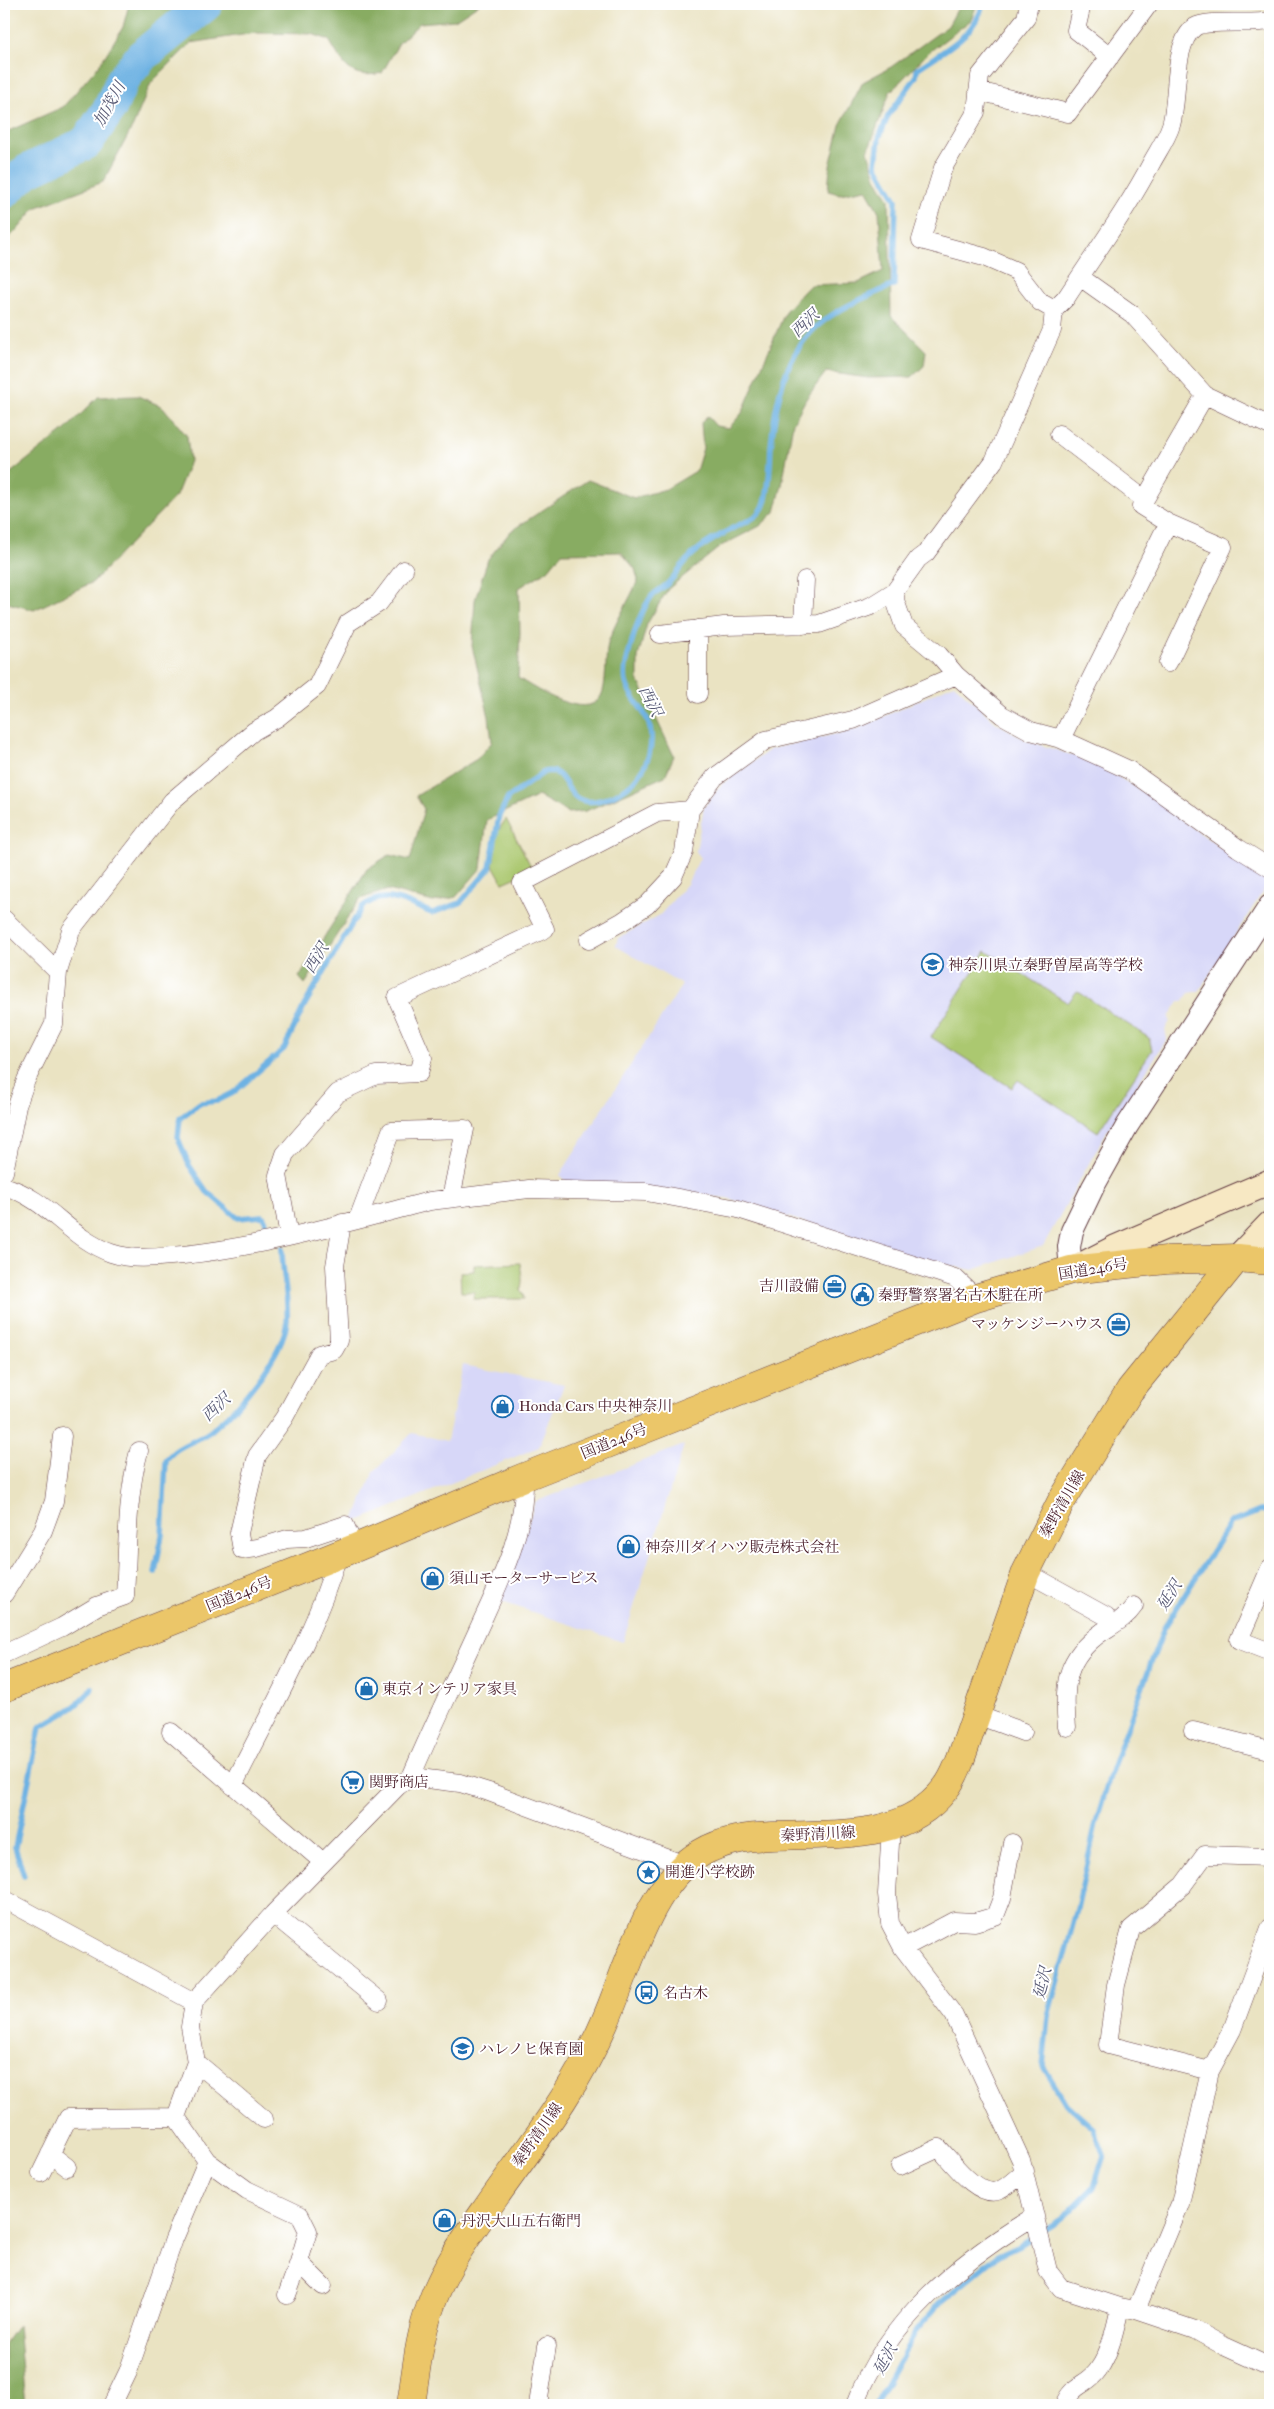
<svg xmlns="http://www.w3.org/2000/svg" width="1274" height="2409" font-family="'IM FELL French Canon','Noto Serif JP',serif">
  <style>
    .built { fill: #d7d7f8 }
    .green { fill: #abc86f; stroke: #7a744d }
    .forest { fill: #88ac62; stroke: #696646; fill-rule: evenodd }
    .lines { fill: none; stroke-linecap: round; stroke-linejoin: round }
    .stream { stroke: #6eb2e3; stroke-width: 5.5 }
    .river { stroke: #6eb2e3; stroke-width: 34 }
    .minor-casing { stroke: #623c42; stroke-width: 19 }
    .tertiary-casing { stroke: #623c42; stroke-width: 24 }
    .secondary-casing { stroke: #623c42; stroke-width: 27 }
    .primary-casing { stroke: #623c42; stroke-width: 29 }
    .trunk-casing { stroke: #623c42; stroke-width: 29 }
    .minor { stroke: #fff; stroke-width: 18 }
    .tertiary { stroke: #fff; stroke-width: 22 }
    .secondary { stroke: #f7e8c3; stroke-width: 25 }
    .primary { stroke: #ebc669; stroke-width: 28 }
    .trunk { stroke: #ebc669; stroke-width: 28 }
    .labels { text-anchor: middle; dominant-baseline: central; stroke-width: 4; stroke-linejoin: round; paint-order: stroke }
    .poi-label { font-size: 15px; fill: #4a1f2b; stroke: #fff; text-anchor: start }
    .street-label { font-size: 15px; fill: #4a1f2b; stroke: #fff }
    .water-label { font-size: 16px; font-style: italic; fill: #585a75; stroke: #fff }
  </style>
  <rect width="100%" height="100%" fill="#fff"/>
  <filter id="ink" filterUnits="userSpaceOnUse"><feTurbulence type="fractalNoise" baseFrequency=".02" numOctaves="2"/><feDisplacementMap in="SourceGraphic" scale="10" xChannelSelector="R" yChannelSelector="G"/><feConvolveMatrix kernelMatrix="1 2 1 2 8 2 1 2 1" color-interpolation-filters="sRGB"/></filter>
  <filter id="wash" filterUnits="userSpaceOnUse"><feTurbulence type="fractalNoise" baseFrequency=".0096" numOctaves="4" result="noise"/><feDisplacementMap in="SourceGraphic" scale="20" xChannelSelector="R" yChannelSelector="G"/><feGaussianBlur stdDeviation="1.12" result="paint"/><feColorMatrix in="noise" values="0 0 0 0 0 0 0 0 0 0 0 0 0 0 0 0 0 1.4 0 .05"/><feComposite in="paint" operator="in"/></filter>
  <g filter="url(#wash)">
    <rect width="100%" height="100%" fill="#eae3c2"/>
    <path class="built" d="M954,684L995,722L1028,741L1078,757L1110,772L1148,795L1237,860L1265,878L1267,885L1199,991L1189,993L1183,1001H1179L1169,1017L1170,1021L1165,1030L1167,1039L1107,1131L1043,1246L973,1270L930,1262L727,1198L566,1182L560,1175L682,985L616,946L618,938L660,915L687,884L700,858L696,851L704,807L722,784L771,749L857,729Z
      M463,1365L564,1385L539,1447L353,1523L374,1472L412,1433L447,1441Z
      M684,1445L623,1642L499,1601L512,1572L535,1502Z"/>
    <path class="green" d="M506,819L533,870L503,883L493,865L498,831Z
      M986,951L1068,1003L1077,991L1149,1038L1152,1050L1098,1132L1018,1080L1012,1088L931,1037Z
      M520,1263C521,1272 524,1281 520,1290L523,1293L524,1299H474V1292H461L460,1272L474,1271V1265Z"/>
    <path class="forest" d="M129,4H479L455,20L420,23L399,43L382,73C349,80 344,65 329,40L312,34L255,33L191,43L151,83L133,126L103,182L35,208L19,228L4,242V133L63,107L100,64L123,27Z
      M960,4H977L971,20L929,52L890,92L868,151L876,178L889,199L891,316L926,351L924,366L912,377L868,378L826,372L806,399L793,423L782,485L775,512L760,526L721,546L668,589L647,624L638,657V680L674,756L665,776L586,811L569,813L538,796L487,820L481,868L456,897L433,902L388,890L360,899L305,984L299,977L367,869L389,855L410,860L424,809L416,796L477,759L492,742L489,717L472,646L475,600L488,559L511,531L588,480L634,498L666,489L696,471L703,448L701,423L707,416L716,426L729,428L742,413L786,310L810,285L858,283L883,271L879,212L866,189L840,194L828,191L830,166L840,125L863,82L891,67L948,26ZM621,552L635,569L638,580C629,601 615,622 608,643C605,656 607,686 601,696C587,722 534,688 518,678L520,633L519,588L548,570L562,553Z
      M138,396L163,407L187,436L190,461L176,496L93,582L34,610L4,602V478L65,430L98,397Z
      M18,2325L25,2405H4V2345Z"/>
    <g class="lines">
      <path class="stream" d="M266,1222L263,1216L238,1218L207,1192L189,1165L178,1138L180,1118L200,1103L217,1101L233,1093L284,1049L304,1006L362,907C385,888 407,903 432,913L460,903L490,868L499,816L508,798L544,772C564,767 564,789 577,798C593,808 620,794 632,783C648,768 656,742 648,721C643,708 629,696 626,682C623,669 629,654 632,641C636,626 642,610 651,597C656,591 664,588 669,582C676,575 681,566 688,559C699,547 714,539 728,531C738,524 756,520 762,509C770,497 770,460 771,446C775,404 785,351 821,323C842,306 869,296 894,285L896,200L876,165L879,138L888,116L916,77L917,69C943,51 975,36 983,4
        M155,1573L162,1535L166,1461C176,1444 198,1442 212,1430C238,1408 283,1356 287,1321C289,1298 282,1272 282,1249
        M24,1876L15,1847L40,1727C61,1714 77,1709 92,1688
        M875,2405L916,2331L939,2304L998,2255L1020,2245L1063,2218L1094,2187L1104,2155L1094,2129L1066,2104L1043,2066L1048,2016L1076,1913L1097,1819L1112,1769L1164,1628L1230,1523L1260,1511H1270"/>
      <path class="river" d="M4,192L27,171L86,143L110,108L123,79L141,57L206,4"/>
    </g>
  </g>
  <g filter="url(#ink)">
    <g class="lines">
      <defs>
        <path id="minor" d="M1029,4L1026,18L980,76L976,112L943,168L921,240L984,257L1016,271L1040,302L1054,310
          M1082,4L1076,30L1110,57
          M1270,21C1252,25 1207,19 1195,27C1172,43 1179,99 1171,125C1167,138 1158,151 1152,162C1127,210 1095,253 1066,298L1054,310L1052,330L994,461L926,553L918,559L895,591V600L904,626L939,655L956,675L1002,715L1031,731L1061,739L1129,770L1238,848L1270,868
          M978,91L1068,113L1149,4
          M1080,277L1132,314L1205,395L1270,426
          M1059,434L1145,500
          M803,625L805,580
          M698,629V694
          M660,634L724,626L819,624L871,606L895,591
          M1168,663L1223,547L1168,523L1141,506L1205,395
          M1061,739L1168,523
          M4,919L58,972
          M589,940L623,921L647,905L673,877L684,852L690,810L715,777L766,740L853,720L956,675
          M4,1172L17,1106L26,1080L54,1024L58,972L71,930L172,801L254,731L277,718L317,686L348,623L379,603L404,570
          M4,1186C50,1200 67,1237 111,1253C134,1261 160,1257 183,1255C267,1246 348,1222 430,1201L529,1189L646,1192L738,1209L955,1278L976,1298
          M358,1219L391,1131L465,1129L451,1198
          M342,1223L335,1266L339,1341L334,1350L319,1354L284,1418L257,1456L239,1533L242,1550L257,1548L287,1539L306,1538L345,1525L355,1548
          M289,1236L278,1175L285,1154L338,1093L376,1075L419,1073L423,1058L397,998L545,929L522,883L657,813L690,810
          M1270,1568L1239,1640L1265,1650L1270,1649
          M1026,1572L1106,1616L1113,1625
          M4,1594L43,1531L54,1501L62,1436
          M4,1654L62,1627L97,1606L125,1596C128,1548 126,1498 139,1451
          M977,1715L1023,1732
          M1067,1727C1063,1685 1065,1658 1102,1632C1114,1624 1126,1618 1134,1606
          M1193,1731L1270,1750
          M171,1732L323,1862
          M411,1777L460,1783L489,1792L685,1865
          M233,1786C270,1711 315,1635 338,1555
          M891,1827L887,1894L890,1923L903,1948L954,2015L1021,2160L1048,2271L1061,2288L1120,2307L1136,2310L1195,2330L1224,2346L1270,2367
          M4,1899L194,2002
          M273,1914L379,2001
          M903,1948L954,1921L975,1922L995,1916L1002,1898L1012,1843
          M196,2062L264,2119
          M1210,2071L1108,2045L1116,1985L1131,1929L1183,1885L1205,1855L1270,1857
          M50,2154L67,2167
          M900,2166L939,2148C952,2162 979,2200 1000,2190C1009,2186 1017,2177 1025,2171
          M41,2173L68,2118L176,2117
          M323,2286L299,2262L308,2231L300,2215L247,2190L207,2161L176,2117L196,2062L190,2027L194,2002L273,1914L398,1786L411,1777C432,1728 455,1680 477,1632C499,1583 526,1532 524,1477
          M287,2295L299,2262
          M1136,2310L1180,2204L1210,2071L1232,2030L1270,1928
          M112,2405L128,2372L174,2239L207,2161
          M538,2405L547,2346
          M855,2405C886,2320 960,2261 1035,2216
          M1064,2405C1072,2384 1088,2385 1098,2370C1110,2354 1116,2326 1120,2307"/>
        <path id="tertiary" d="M1071,1270L1069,1247L1072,1231L1093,1187L1127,1126L1270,906"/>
        <path id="secondary" d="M1237,1258L1270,1224
          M1076,1268L1115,1248L1270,1182"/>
        <path id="primary" d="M411,2405C416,2372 419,2337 431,2305C443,2270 466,2238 487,2208C528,2149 575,2091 604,2024C628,1970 648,1884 701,1853C723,1840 748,1837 772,1836C832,1833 905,1842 945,1789C952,1781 956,1770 960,1761L1026,1572L1061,1502L1130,1390L1237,1258"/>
        <path id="trunk" d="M4,1688L355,1548L524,1477L976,1298L1071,1270L1166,1260L1237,1258L1270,1261"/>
      </defs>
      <use href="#minor" class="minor-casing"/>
      <use href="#tertiary" class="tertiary-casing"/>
      <use href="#secondary" class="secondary-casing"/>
      <use href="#primary" class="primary-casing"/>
      <use href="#trunk" class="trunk-casing"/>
      <use href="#minor" class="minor"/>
      <use href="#tertiary" class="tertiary"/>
      <use href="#secondary" class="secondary"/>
      <use href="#primary" class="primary"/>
      <use href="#trunk" class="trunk"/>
    </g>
  </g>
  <defs>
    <symbol id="school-ring" viewBox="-11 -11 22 22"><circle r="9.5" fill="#fff" stroke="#1f6fb2" stroke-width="1.5"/><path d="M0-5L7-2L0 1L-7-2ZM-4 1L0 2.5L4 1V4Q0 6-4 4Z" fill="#1f6fb2"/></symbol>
    <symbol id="office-ring" viewBox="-11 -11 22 22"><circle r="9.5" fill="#fff" stroke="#1f6fb2" stroke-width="1.5"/><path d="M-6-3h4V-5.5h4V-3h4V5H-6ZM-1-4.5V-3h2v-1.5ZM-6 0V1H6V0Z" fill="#1f6fb2"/></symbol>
    <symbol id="civic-ring" viewBox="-11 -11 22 22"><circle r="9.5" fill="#fff" stroke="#1f6fb2" stroke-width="1.5"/><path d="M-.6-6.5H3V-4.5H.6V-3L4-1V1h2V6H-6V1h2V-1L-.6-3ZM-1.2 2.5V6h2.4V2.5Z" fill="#1f6fb2"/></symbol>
    <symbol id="shop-ring" viewBox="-11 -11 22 22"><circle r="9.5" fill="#fff" stroke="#1f6fb2" stroke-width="1.5"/><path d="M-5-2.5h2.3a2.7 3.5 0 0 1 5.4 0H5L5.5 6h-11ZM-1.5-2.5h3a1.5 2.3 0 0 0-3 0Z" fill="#1f6fb2"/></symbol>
    <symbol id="supermarket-ring" viewBox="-11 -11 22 22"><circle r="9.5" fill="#fff" stroke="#1f6fb2" stroke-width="1.5"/><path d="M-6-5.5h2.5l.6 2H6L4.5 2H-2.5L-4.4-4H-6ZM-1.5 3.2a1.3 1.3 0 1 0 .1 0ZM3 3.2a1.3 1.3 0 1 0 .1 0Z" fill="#1f6fb2"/></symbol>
    <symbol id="sight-ring" viewBox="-11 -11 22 22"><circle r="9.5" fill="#fff" stroke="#1f6fb2" stroke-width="1.5"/><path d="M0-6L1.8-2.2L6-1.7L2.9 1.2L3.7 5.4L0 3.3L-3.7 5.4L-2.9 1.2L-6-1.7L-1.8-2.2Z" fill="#1f6fb2"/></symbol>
    <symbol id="bus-ring" viewBox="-11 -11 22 22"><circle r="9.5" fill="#fff" stroke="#1f6fb2" stroke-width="1.5"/><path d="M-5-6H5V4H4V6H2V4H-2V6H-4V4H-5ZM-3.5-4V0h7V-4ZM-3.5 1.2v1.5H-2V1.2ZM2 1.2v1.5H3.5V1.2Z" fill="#1f6fb2"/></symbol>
  </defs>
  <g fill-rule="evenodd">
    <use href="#school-ring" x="920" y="952" width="25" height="25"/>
    <use href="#office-ring" x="822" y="1274" width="25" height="25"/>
    <use href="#civic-ring" x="850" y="1282" width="25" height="25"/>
    <use href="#office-ring" x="1106" y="1312" width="25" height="25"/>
    <use href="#shop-ring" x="490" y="1394" width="25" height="25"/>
    <use href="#shop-ring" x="616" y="1534" width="25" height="25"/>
    <use href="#shop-ring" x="420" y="1566" width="25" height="25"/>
    <use href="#shop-ring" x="354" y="1676" width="25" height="25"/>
    <use href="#supermarket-ring" x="340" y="1770" width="25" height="25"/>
    <use href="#sight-ring" x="636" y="1860" width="25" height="25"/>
    <use href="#bus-ring" x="634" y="1980" width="25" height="25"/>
    <use href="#school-ring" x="450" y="2036" width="25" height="25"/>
    <use href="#shop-ring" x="432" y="2208" width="25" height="25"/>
  </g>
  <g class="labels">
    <g class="poi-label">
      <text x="948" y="965">神奈川県立秦野曽屋高等学校</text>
      <text x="819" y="1286" text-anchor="end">吉川設備</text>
      <text x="878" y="1295">秦野警察署名古木駐在所</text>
      <text x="1103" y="1324" text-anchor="end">マッケンジーハウス</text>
      <text x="519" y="1406">Honda Cars 中央神奈川</text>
      <text x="645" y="1547">神奈川ダイハツ販売株式会社</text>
      <text x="449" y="1578">須山モーターサービス</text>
      <text x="382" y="1689">東京インテリア家具</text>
      <text x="369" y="1782">関野商店</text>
      <text x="665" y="1872">開進小学校跡</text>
      <text x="663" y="1993">名古木</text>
      <text x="479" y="2049">ハレノヒ保育園</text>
      <text x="461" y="2221">丹沢大山五右衛門</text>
    </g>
    <g class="street-label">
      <text transform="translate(1093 1269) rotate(-9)">国道246号</text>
      <text transform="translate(614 1441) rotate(-22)">国道246号</text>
      <text transform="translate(1062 1504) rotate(-60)">秦野清川線</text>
      <text transform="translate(239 1594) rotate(-22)">国道246号</text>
      <text transform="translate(818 1834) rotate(-3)">秦野清川線</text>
      <text transform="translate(537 2135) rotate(-55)">秦野清川線</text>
    </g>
    <g class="water-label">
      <text transform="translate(109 104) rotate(-61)">加茂川</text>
      <text transform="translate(805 323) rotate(-44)">西沢</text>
      <text transform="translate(651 701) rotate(63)">西沢</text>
      <text transform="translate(316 958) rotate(-59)">西沢</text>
      <text transform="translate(216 1407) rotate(-43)">西沢</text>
      <text transform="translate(1169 1595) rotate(-58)">延沢</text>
      <text transform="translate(1042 1983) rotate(-76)">延沢</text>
      <text transform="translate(885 2359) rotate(-61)">延沢</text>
    </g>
  </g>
  <rect width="1274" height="2409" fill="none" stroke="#fff" stroke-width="20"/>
</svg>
